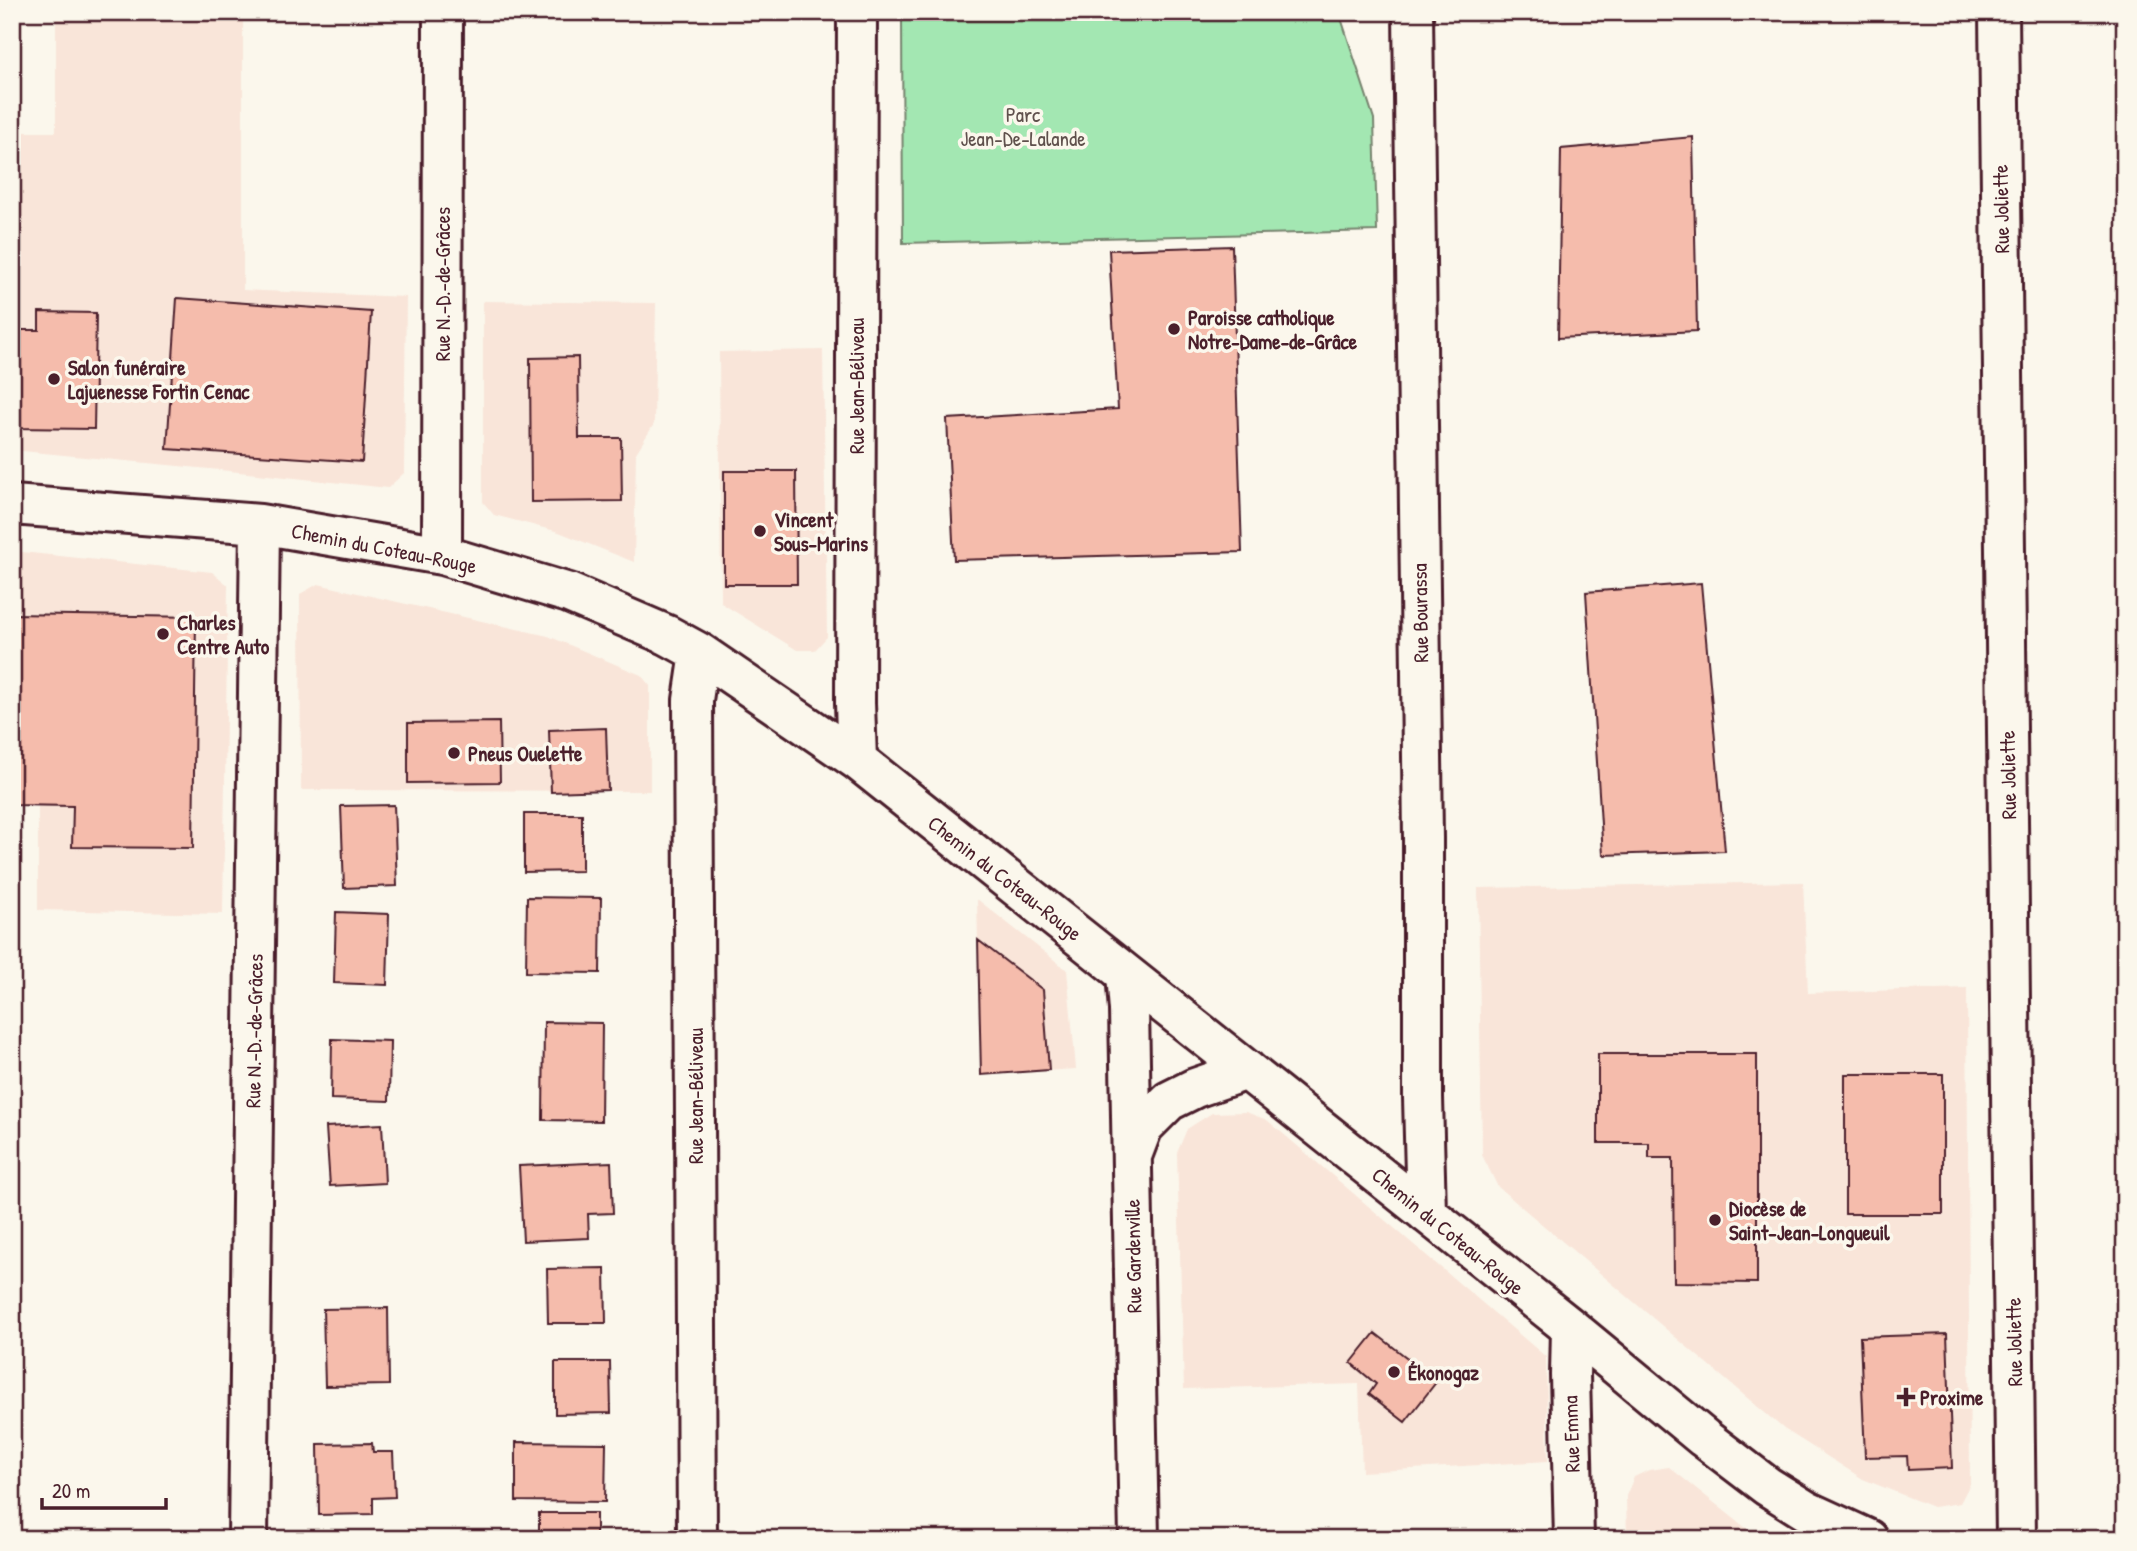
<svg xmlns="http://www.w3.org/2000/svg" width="2137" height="1551" font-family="'Patrick Hand',sans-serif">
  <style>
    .built { fill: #f9e5d9 }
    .green { fill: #a3e7b2; stroke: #76836e; stroke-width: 2 }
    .building { fill: #f5bcac; stroke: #4a1f2b; stroke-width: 2 }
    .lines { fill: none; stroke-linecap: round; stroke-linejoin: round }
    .minor-casing { stroke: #4a1f2b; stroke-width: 44 }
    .minor { stroke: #fbf7ec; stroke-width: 38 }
    .poi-dot { fill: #4a1f2b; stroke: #fbf7ec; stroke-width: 2.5 }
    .labels { text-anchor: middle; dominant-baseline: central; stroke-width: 7; stroke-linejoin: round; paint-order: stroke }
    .park-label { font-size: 21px; fill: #60514d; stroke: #fbf7ec }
    .street-label { font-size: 21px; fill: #4a1f2b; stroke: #fbf7ec }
    .poi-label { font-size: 21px; font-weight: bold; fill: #4a1f2b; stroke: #fbf7ec; text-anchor: start }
  </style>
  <rect width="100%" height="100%" fill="#fbf7ec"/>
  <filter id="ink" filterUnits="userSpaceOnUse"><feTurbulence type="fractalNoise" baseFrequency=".0143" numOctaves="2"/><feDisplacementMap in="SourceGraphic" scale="14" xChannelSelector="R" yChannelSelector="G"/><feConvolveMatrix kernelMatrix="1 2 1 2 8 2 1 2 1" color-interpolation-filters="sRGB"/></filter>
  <g filter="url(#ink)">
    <path class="built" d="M56,12H243V290L406,297L404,473L388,488L220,470L12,450V132H56Z
      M483,301L656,303L654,424L636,453L634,562L559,532L494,515L483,502Z
      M823,350L827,637L815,650H797L721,603L719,352Z
      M12,551L212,572L228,585L223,914L38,910V806L12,805Z
      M318,584L548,636L641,675L650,686V791L301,790L300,594Z
      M1803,882L1808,993L1967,988L1970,1484L1960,1503L1933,1507L1863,1479L1784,1429L1498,1187L1482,1155L1478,888Z
      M977,899L1067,970L1076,1069L981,1075Z
      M1246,1112L1267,1120L1546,1357L1548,1461L1362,1472L1359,1384L1184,1389L1177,1153L1187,1129L1212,1113Z
      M1669,1467L1751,1532L1764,1539H1627L1626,1496L1634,1477L1649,1470Z"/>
    <path class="green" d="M902,12H1339L1374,119L1377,231L903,243Z"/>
    <path class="building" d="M1693,137L1697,331L1558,338L1561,149Z
      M1232,246L1242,552L954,560L947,419L1118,409L1109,250Z
      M177,298L371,312L362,462L167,449Z
      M39,312L96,313L94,429L12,428V330H39Z
      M578,357L579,438H621L622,501L531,502L530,358Z
      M724,471H796L797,584H724Z
      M1701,583L1725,851L1603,855L1586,592Z
      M12,614L196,617L193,848L72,847L73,806L12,805Z
      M499,722L500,782L408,783V723Z
      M606,728L608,790L551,792L549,730Z
      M394,805L397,886L344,888L341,806Z
      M524,814H582V871L524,872Z
      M527,897L601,898L600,973L526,972Z
      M336,912L389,914L387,985L334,983Z
      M978,940L1043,990L1049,1070L981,1075Z
      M544,1022L602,1023L601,1121L543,1120Z
      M332,1039L390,1041L389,1101L331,1099Z
      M1598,1054H1757V1283L1674,1282L1673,1158H1649V1143H1598Z
      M1845,1074H1943V1214H1845Z
      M382,1124L385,1183L330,1186L326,1127Z
      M611,1162L613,1213L588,1214L589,1238L523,1241L519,1166Z
      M605,1268L606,1323H548L547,1269Z
      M388,1308L389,1385L325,1386L323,1309Z
      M1375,1333L1437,1381L1405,1422L1369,1394L1376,1384L1351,1363Z
      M1947,1334L1952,1468L1908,1470L1907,1456L1865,1457L1860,1337Z
      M555,1362H610L611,1413L555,1414Z
      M516,1442L606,1443L605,1502L516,1501Z
      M372,1443L373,1452H393L395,1497L373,1498V1514L319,1515L318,1444Z
      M539,1513H596V1539H539Z"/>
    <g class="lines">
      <defs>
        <path id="minor" d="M857,12L855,703L857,760
          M1413,12L1423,838V1098L1426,1213
          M1999,12L2016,1539
          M12,505L260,524L442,555L569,593L667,635L700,653L857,760L1571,1328L1704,1438L1767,1486L1807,1511L1868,1539
          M442,555L443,12
          M1126,974L1129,1010L1139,1539
          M1132,1156L1143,1127L1169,1101L1195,1088L1247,1070
          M1571,1328L1570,1375L1574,1539
          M248,1539L260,524
          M697,1539L693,700L700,653"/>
      </defs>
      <use href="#minor" class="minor-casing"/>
      <use href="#minor" class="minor"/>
    </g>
  </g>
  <g class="poi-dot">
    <circle cx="1174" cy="329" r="7"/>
    <circle cx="54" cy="379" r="7"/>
    <circle cx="760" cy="531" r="7"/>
    <circle cx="163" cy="634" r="7"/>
    <circle cx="454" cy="753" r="7"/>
    <circle cx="1715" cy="1220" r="7"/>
    <circle cx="1394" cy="1372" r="7"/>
    <path d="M1902.5 1386.5h7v7h7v7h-7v7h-7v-7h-7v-7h7z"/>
  </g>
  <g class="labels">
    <g class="park-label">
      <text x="1023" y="114">Parc<tspan x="1023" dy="24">Jean-De-Lalande</tspan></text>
    </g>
    <g class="street-label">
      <text transform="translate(2001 209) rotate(-91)">Rue Joliette</text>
      <text transform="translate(442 284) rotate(-90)">Rue N.-D.-de-Grâces</text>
      <text transform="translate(856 386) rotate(-90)">Rue Jean-Béliveau</text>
      <text transform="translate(384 548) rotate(11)">Chemin du Coteau-Rouge</text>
      <text transform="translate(1420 613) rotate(-91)">Rue Bourassa</text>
      <text transform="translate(2008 775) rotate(-91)">Rue Joliette</text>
      <text transform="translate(1005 878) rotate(38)">Chemin du Coteau-Rouge</text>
      <text transform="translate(254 1031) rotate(-89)">Rue N.-D.-de-Grâces</text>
      <text transform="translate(695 1096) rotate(-90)">Rue Jean-Béliveau</text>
      <text transform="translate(1448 1231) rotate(39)">Chemin du Coteau-Rouge</text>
      <text transform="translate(1133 1256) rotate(-91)">Rue Gardenville</text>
      <text transform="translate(2014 1342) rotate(-91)">Rue Joliette</text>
      <text transform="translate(1571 1434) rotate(-92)">Rue Emma</text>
    </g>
    <g class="poi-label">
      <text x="1188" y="317">Paroisse catholique<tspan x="1188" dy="24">Notre-Dame-de-Grâce</tspan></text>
      <text x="68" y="367">Salon funéraire<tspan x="68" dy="24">Lajuenesse Fortin Cenac</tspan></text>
      <text x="774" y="519">Vincent<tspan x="774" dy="24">Sous-Marins</tspan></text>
      <text x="177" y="622">Charles<tspan x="177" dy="24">Centre Auto</tspan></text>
      <text x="468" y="753">Pneus Ouelette</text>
      <text x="1729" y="1208">Diocèse de<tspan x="1729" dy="24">Saint-Jean-Longueuil</tspan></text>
      <text x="1408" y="1372">Ékonogaz</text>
      <text x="1920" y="1397">Proxime</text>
    </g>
  </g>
  <rect width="2137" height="1551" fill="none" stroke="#fbf7ec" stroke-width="42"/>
  <rect x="21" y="21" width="2095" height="1509" fill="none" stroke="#4a1f2b" stroke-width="2.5" filter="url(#ink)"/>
  <path d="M42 1498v10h124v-10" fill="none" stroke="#4a1f2b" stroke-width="3.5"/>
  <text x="52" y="1498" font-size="21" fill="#4a1f2b" stroke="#fbf7ec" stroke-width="5" paint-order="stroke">20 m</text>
</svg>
